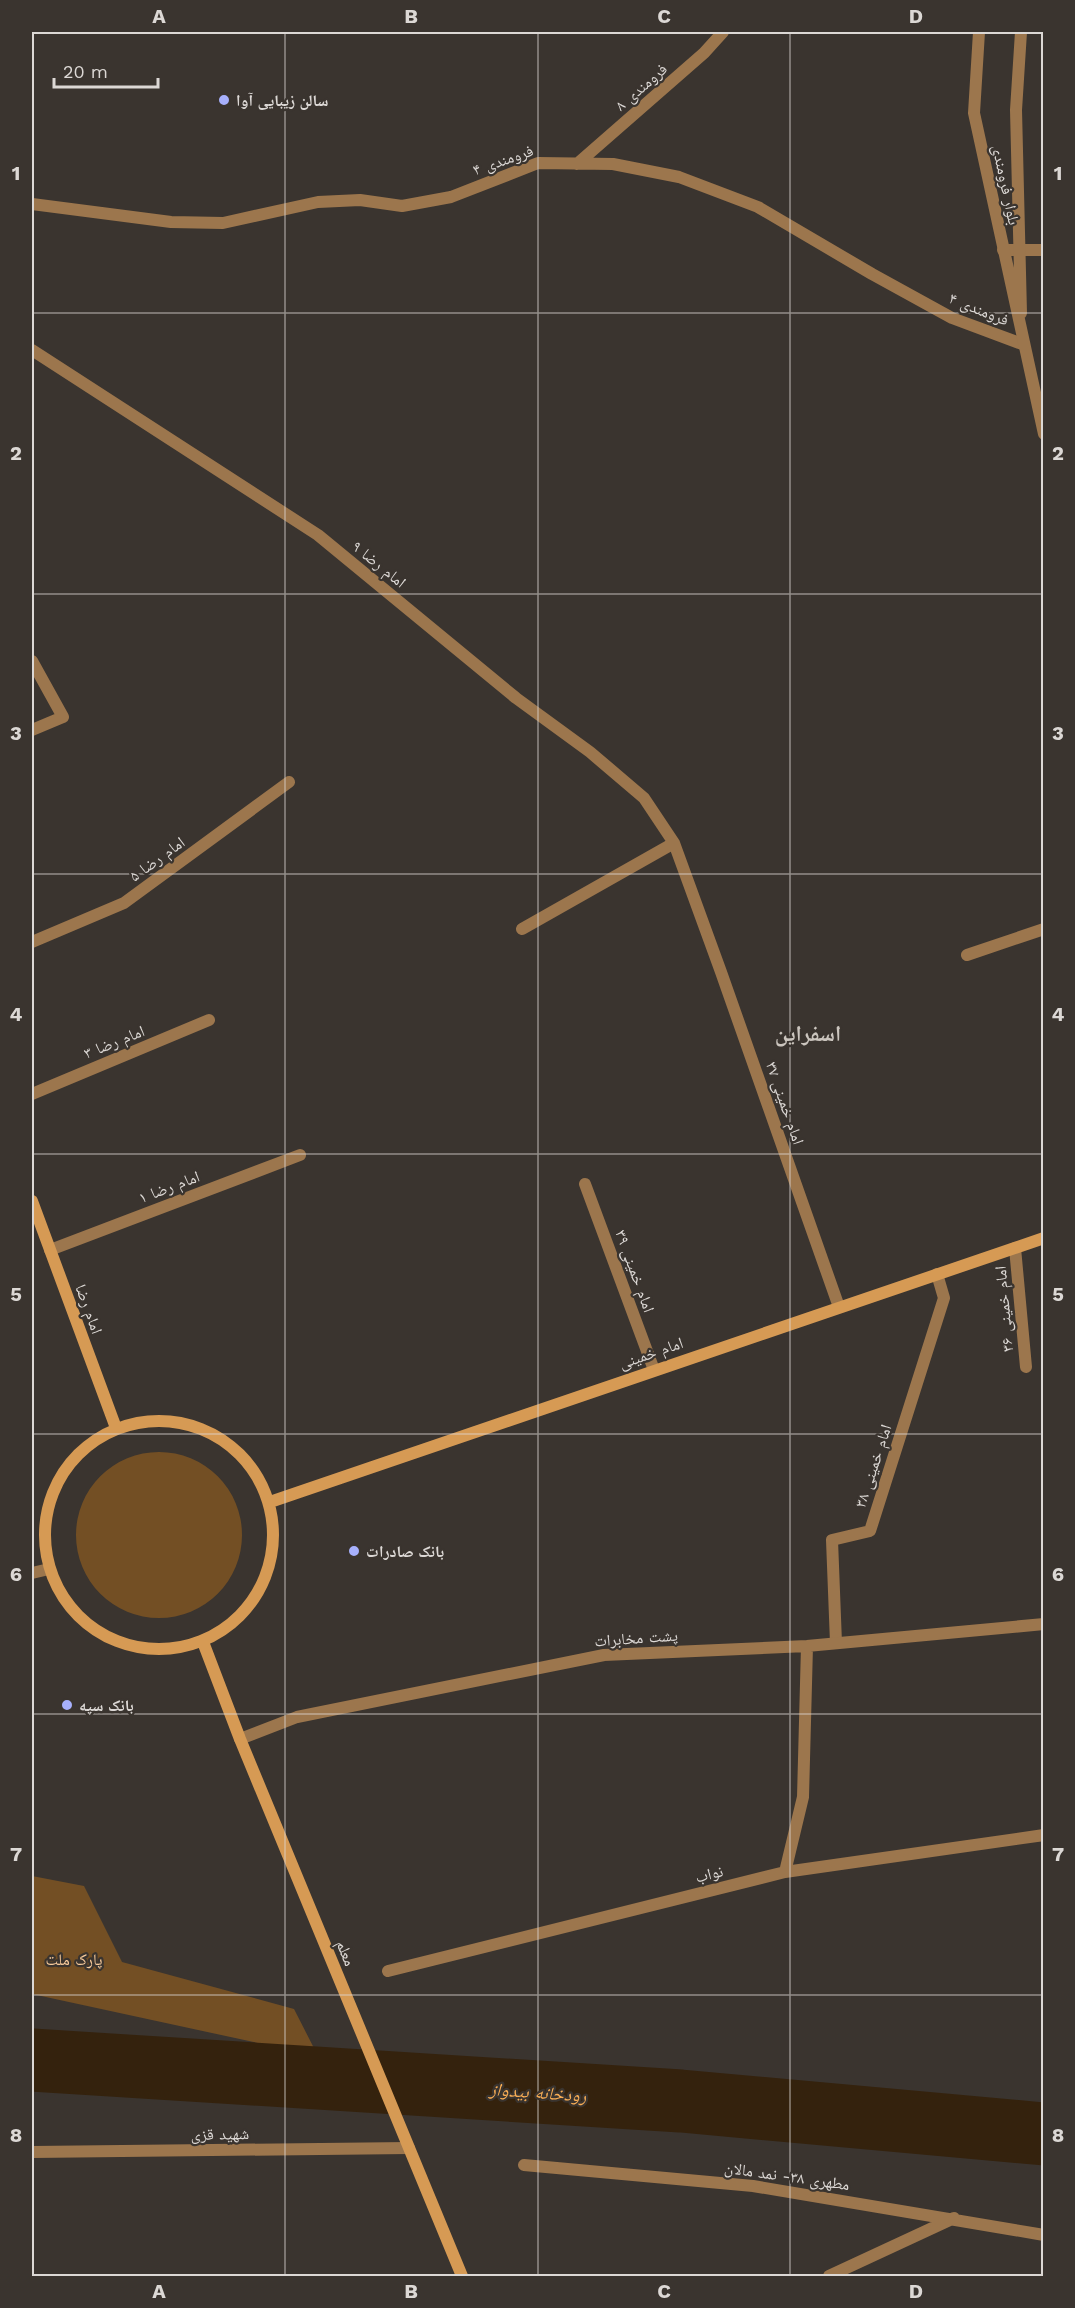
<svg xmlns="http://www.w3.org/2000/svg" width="1075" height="2308" font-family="'Work Sans','Noto Naskh Arabic',sans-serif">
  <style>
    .green { fill: #734f24 }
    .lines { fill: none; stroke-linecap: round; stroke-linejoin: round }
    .river { stroke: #34220d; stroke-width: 63 }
    .service { stroke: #9c764d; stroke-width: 12 }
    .minor { stroke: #9c764d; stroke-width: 12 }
    .tertiary { stroke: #9c764d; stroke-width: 12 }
    .secondary { stroke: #d69a54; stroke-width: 12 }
    .grid { fill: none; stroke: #dcd8d5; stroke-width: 1.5; stroke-opacity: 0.55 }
    .poi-dot { fill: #a7b0fc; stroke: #3a342f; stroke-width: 2 }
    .labels { text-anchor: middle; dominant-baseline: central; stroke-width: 4.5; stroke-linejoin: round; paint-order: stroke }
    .street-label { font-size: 16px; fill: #dcd8d5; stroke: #3a342f }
    .poi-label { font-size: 16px; font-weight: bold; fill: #dcd8d5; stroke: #3a342f; text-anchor: start }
    .park-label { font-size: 16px; fill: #f9cb9b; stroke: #3a342f }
    .water-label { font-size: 18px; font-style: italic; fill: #f9ae56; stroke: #3a342f }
    .district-label { font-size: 22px; font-weight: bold; fill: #cbc5be; stroke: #3a342f }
    .neatline { fill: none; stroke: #dcd8d5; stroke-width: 2 }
    .grid-label { font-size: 20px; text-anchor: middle; font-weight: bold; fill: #dcd8d5 }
  </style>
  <rect width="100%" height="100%" fill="#3a342f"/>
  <path class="green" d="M76 1535a83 83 0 1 1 166 0a83 83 0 1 1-166 0Z
    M32,1876L84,1886L122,1962L294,2009L318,2056L32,1994Z"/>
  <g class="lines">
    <path class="river" d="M32,2060L681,2101L1044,2134"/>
    <path class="service" d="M32,661L63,717L32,730
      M32,942L124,903L289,782
      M32,1094L209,1020
      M585,1184L654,1370
      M1015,1248L1026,1367
      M50,1250L300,1155
      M836,1643L832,1540L870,1531L944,1298L937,1274"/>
    <path class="minor" d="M577,164L704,53L723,32
      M32,204L171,222L223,223L318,202L360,200L402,206L451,197L538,163L613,164L679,177L758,207L872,274L952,318L1022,344
      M1003,250H1044
      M32,350L318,535L516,698L590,752L644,798L674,843L721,972L839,1307
      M522,929L674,843
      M967,955L1044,929
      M240,1739L297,1717L604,1655L807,1646L1044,1624
      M785,1872L803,1797L807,1646
      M388,1971L785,1872L1044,1835
      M32,2152L409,2148
      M524,2165L753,2186L1044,2235
      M829,2276L954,2218"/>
    <path class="tertiary" d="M979,32L974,113L1044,434
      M1021,32L1016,110L1021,313
      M32,1573L49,1569"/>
    <path class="secondary" d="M32,1201L116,1428
      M45 1535a114 114 0 1 1 228 0a114 114 0 1 1-228 0Z
      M270,1502L1044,1238
      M203,1642L240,1739L462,2276"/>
  </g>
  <path class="grid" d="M285,32V2276M538,32V2276M790,32V2276M32,313H1044M32,594H1044M32,874H1044M32,1154H1044M32,1434H1044M32,1714H1044M32,1995H1044"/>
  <g class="poi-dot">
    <circle cx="224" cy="100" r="6"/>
    <circle cx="354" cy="1551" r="6"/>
    <circle cx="67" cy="1705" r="6"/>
  </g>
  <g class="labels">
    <g class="street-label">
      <text transform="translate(641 87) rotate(-41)">فرومندی ۸</text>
      <text transform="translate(503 160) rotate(-19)">فرومندی ۴</text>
      <text transform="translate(1006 185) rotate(78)">بلوار فرومندی</text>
      <text transform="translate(979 309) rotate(22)">فرومندی ۴</text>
      <text transform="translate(379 564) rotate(39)">امام رضا ۹</text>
      <text transform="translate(157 859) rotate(-36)">امام رضا ۵</text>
      <text transform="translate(114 1042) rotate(-22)">امام رضا ۳</text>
      <text transform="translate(785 1103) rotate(71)">امام خمینی ۳۷</text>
      <text transform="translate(169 1187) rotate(-21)">امام رضا ۱</text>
      <text transform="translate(635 1271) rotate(70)">امام خمینی ۳۹</text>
      <text transform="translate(89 1309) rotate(70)">امام رضا</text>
      <text transform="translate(1004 1309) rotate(-95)">امام خمینی ۳۶</text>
      <text transform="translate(651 1353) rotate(-19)">امام خمینی</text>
      <text transform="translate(873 1466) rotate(-72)">امام خمینی ۳۸</text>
      <text transform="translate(636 1638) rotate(-4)">پشت مخابرات</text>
      <text transform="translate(709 1874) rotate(-14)">نواب</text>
      <text transform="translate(346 1953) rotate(68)">معلم</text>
      <text transform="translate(220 2134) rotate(-1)">شهید قزی</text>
      <text transform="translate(787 2176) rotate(8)">مطهری ۳۸- نمد مالان</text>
    </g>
    <g class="poi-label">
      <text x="236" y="100">سالن زیبایی آوا</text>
      <text x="366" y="1551">بانک صادرات</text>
      <text x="79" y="1705">بانک سپه</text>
    </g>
    <g class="park-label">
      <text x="74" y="1959">پارک ملت</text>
    </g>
    <g class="water-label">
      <text transform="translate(538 2092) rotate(4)">رودخانه بیدواز</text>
    </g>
    <g class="district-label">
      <text x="808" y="1033">اسفراین</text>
    </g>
  </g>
  <rect width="1075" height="2308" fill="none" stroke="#3a342f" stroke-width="66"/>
  <path d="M54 78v9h104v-9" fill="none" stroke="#dcd8d5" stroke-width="3"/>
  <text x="63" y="78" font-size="18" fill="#dcd8d5" stroke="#3a342f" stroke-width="4.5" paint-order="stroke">20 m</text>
  <rect x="33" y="33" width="1009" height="2242" class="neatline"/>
  <g class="grid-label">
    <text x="159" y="23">A</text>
    <text x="411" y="23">B</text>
    <text x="664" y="23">C</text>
    <text x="916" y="23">D</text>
    <text x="16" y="180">1</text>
    <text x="1058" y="180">1</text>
    <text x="16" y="460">2</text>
    <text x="1058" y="460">2</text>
    <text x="16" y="740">3</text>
    <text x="1058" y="740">3</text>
    <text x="16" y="1021">4</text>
    <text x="1058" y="1021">4</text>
    <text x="16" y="1301">5</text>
    <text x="1058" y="1301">5</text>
    <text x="16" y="1581">6</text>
    <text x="1058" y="1581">6</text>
    <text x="16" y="1861">7</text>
    <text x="1058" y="1861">7</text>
    <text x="16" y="2142">8</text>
    <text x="1058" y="2142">8</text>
    <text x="159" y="2298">A</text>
    <text x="411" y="2298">B</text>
    <text x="664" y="2298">C</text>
    <text x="916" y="2298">D</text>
  </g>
</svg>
